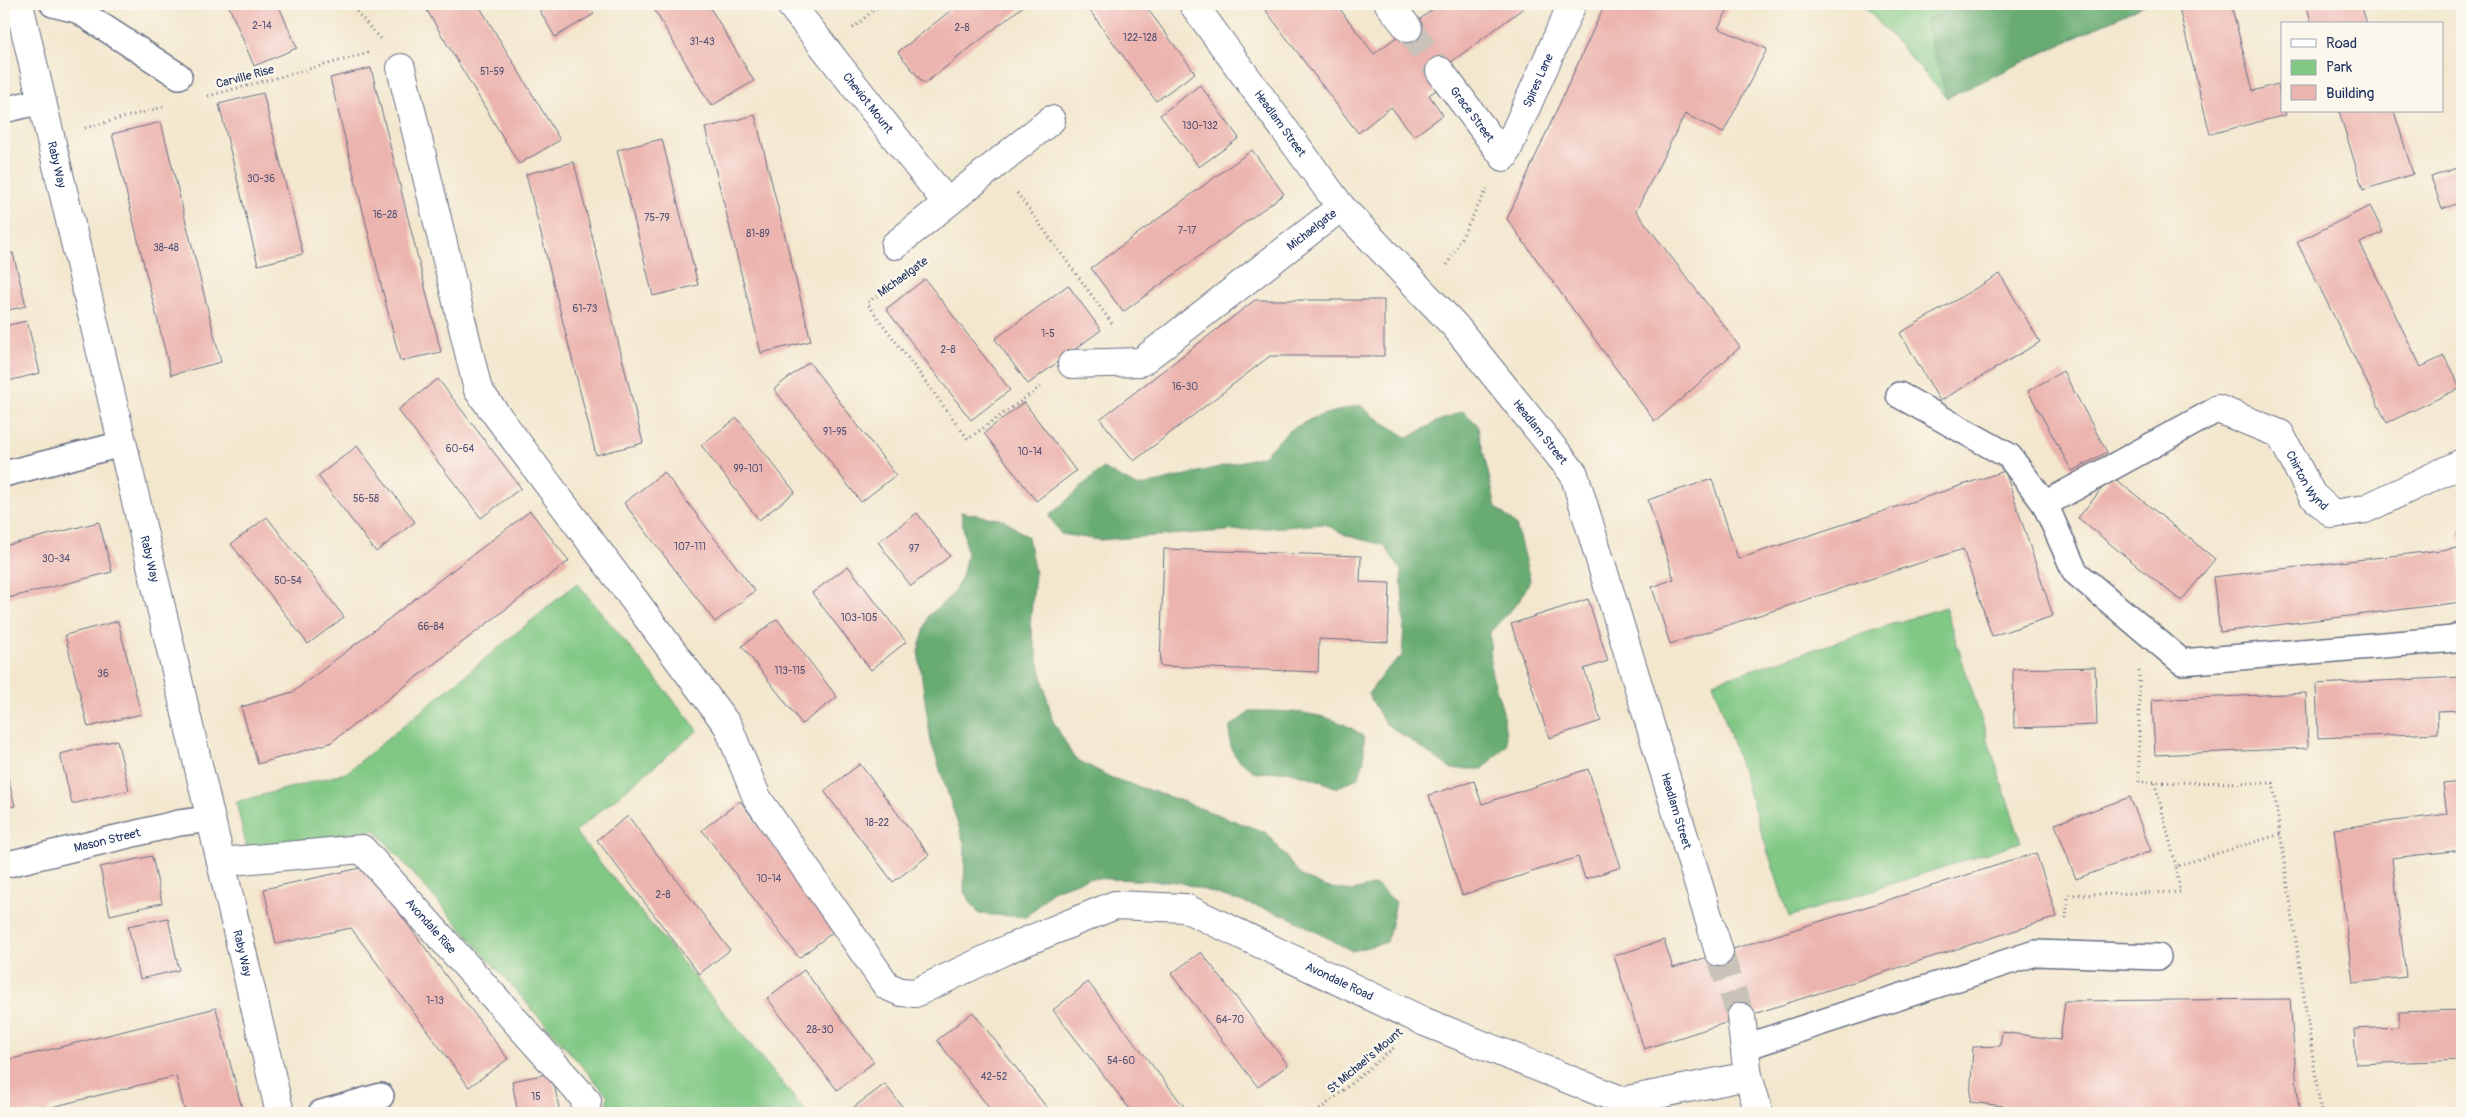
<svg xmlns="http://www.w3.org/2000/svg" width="2466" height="1117" font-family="Pangolin,sans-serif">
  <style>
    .green { fill: #80c884; stroke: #4e7c71 }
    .forest { fill: #68ac72; stroke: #426e68 }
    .building { fill: #ecb4af }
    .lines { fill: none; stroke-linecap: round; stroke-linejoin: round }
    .street-tunnel { stroke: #c8c2b8; stroke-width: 28; stroke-dasharray: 28 14; stroke-linecap: butt }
    .lane-casing { stroke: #676f85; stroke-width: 28 }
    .street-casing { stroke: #676f85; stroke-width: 30 }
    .path { stroke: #676f85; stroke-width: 3; stroke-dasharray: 1 4; stroke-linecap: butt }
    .lane { stroke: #fff; stroke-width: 25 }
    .street { stroke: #fff; stroke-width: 28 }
    .labels { text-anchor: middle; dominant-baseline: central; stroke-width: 4.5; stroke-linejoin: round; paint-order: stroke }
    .number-label { font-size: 10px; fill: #4f5072 }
    .street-label { font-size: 12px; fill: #1b2f5e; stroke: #fbf7ec }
  </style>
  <rect width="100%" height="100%" fill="#fbf7ec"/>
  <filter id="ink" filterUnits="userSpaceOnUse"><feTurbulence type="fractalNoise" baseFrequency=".02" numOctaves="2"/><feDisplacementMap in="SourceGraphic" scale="10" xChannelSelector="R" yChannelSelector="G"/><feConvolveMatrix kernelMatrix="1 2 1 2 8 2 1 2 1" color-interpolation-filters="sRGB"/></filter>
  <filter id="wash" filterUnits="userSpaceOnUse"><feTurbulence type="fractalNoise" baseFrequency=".0096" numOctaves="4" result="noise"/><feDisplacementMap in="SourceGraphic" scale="20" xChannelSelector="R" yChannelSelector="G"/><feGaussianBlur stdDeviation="1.12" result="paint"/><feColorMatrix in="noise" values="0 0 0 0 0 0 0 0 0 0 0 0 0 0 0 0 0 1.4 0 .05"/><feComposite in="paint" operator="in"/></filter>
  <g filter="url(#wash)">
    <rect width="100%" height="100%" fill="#f3e7ce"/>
    <path class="green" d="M1862,4H2146L1947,98Z
      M577,583L698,730L575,832L807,1113H604L608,1096L375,830L247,849L236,802L346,773Z
      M1945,607L2021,842L1789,917L1713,682Z"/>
    <path class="forest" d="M1957,4H2146L1947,98L1925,21Z
      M1360,405L1373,416L1408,438L1436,422L1463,411L1477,424L1496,507L1516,525L1530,580L1520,600L1490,632L1491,671L1503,712L1507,745L1483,769H1452L1385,723L1368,694L1386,670L1402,656L1404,625L1401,570L1384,545L1348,536L1324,524L1099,540L1061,534L1049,516L1103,468L1138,487L1263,456L1288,431L1315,417Z
      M961,512L1004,520L1028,537L1035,574L1030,625L1052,719L1074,758L1112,778L1176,799L1267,833L1301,876L1326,887L1352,891L1376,885L1396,902L1387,942L1352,951L1287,916L1179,882L1088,878L1052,891L1027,917L979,914L964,892L965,846L931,742L918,651L929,615L952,595L962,577L967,554Z
      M1251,711C1290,711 1333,711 1364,737V760L1359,777L1337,788L1313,778L1286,771L1256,773C1235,757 1228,755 1230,727Z"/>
    <g id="blocks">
      <path class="building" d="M228,4H278L297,48L254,66Z
        M423,4H478L560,140L519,164Z
        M536,4H587L594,14L555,37Z
        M651,4H708L754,81L711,106Z
        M959,4H1026L924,84L898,52Z
        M1085,4H1144L1195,73L1156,101Z
        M1261,4H1336L1374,54L1440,4H1529L1431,77L1439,88L1429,95L1443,115L1414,136L1391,107L1358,133Z
        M1605,4H1731L1718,28L1767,49L1723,133L1685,114L1636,211L1740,347L1655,422L1507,219Z
        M2178,4H2231L2253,91L2278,84L2282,111H2285L2286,115L2210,134Z
        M2306,4H2361L2367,24H2312Z
        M371,68L441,352L400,361L330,78Z
        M1200,85L1239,138L1199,167L1160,115Z
        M263,93L303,254L258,265L219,104Z
        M2339,111H2394L2413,174L2363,190Z
        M755,115L811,341L761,353L705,128Z
        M161,122L221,362L171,375L112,134Z
        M662,139L698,285L653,296L617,150Z
        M1252,150L1284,194L1123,312L1091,268Z
        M574,162L643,443L596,455L526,174Z
        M2462,166V219L2456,204L2442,209L2431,177Z
        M2370,206L2383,232L2360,243L2421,367L2444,356L2460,388L2387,423L2297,242Z
        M13,253L26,306L4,311V255Z
        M2000,274L2040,342L1940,401L1900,333Z
        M925,279L1010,390L971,420L886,309Z
        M1068,285L1101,330L1028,384L995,339Z
        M1255,300H1384V356H1270L1134,461L1100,419Z
        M27,321L40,373L4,382V326Z
        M809,362L896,475L861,502L774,389Z
        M2063,371L2107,452L2072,471L2028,391Z
        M438,379L521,488L481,518L398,410Z
        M1024,402L1076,471L1036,501L984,433Z
        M737,418L795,492L759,520L701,445Z
        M357,446L415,522L376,552L318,476Z
        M2005,471L2053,616L1992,636L1963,549L1670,644L1652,587L1674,579L1648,500L1712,479L1738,559Z
        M664,472L755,591L715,622L624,503Z
        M2112,476L2215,559L2181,601L2078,518Z
        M530,511L569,561L330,743L258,764L241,707L293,692Z
        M917,513L950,556L911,586L878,542Z
        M267,517L344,617L308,644L231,544Z
        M99,522L112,572L4,599V546Z
        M2462,531V545L2457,533Z
        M2458,548L2462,602L2220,632L2213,577Z
        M1164,549L1361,556L1360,582L1390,583L1388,642L1319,639L1318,672L1160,666Z
        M848,566L906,642L871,670L812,593Z
        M1588,599L1608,661L1584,669L1601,721L1549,738L1511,624Z
        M777,619L837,697L802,724L742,646Z
        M118,621L141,714L88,727L65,635Z
        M2095,667L2097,725L2014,728L2013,669Z
        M2462,677V710L2437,711L2438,733L2318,738L2316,684Z
        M2306,693L2308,748L2155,755L2152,700Z
        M117,740L129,790L72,804L60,754Z
        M4,762L15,806L4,808Z
        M860,764L929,855L893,882L824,791Z
        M1588,769L1621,867L1585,879L1578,857L1462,895L1429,795L1474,781L1482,804Z
        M2462,782V850L2392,858L2406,977L2353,983L2334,829L2447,814L2443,784Z
        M2130,797L2151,851L2076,879L2055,824Z
        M740,801L837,929L799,958L702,830Z
        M628,816L730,950L699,974L597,840Z
        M2036,853L2057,917L1644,1049L1614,956L1664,940L1673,968Z
        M152,856L162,903L110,915L100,867Z
        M365,867L508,1059L469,1087L351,928L276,944L264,889Z
        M168,918L179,970L140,979L128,926Z
        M1201,952L1288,1065L1258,1087L1171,974Z
        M804,970L874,1062L837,1090L767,998Z
        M1088,982L1189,1113H1133L1053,1010Z
        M2290,999L2299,1113H2061L1970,1102L1973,1047L2000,1046L2002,1032L2060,1040L2065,1001Z
        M216,1008L243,1113H185L176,1076L48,1108L49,1113H4V1061Z
        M2462,1010V1060L2356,1064L2354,1029L2399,1027V1012Z
        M973,1012L1051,1113H993L937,1040Z
        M552,1073L560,1113H518L512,1081Z
        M885,1084L907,1113H852L850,1110Z
        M1704,1109L1705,1113H1690Z"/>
    </g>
  </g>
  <g filter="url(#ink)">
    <use href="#blocks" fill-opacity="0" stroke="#676f85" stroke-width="1"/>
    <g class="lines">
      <path class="street-tunnel" d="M1408,28L1440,71
        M1719,952L1741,1017"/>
      <defs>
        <g id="lane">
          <path d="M53,4L77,10L179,76"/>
          <path d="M4,110L41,101"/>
          <path d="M1899,395L2009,456L2045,504"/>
          <path d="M2218,409L2045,504L2075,572L2182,662L2454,639L2462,635"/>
          <path d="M4,474L122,444"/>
          <path id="s1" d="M4,865L179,823L210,819"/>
          <path d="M1745,1047L2035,953L2158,957"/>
          <path d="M321,1113L381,1096"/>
        </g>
        <g id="street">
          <path id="s2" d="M19,4L280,1113"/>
          <path id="s3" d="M790,4L947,203"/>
          <path id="s4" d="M1193,4L1341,207L1455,326L1574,474L1719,952"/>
          <path d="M1389,4L1408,28"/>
          <path id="s5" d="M401,68L478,390L728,726L757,798L887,986L901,992L915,993L1010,948L1115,905L1185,908L1425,1022L1623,1101L1748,1076"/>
          <path id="s6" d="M1440,71L1504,157L1572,4"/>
          <path d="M895,245L1051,120"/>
          <path id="s7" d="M1072,364L1141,362L1341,207"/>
          <path id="s8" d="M2218,409L2280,434L2312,495L2333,514L2365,509L2462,463"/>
          <path id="s9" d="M221,862L362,849L587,1101L584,1113"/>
          <path d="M1741,1017L1748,1076L1759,1113"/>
        </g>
      </defs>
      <use href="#lane" class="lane-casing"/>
      <use href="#street" class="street-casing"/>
      <path class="path" d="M350,4L381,40
        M853,28L881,4
        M208,96L369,53
        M85,128L163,107
        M1017,193L1114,326
        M1447,265L1487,189
        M897,281L867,303L968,439L1043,385
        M2139,671V782L2273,783L2321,1113
        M2155,783L2176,866
        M2066,919L2068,895L2180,892L2176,866L2281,834
        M1316,1113L1395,1047"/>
      <use href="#lane" class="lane"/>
      <use href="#street" class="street"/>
    </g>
  </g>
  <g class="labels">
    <g class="number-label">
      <text x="262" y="26">2-14</text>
      <text x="962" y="28">2-8</text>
      <text x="1140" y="38">122-128</text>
      <text x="702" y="42">31-43</text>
      <text x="492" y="72">51-59</text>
      <text x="1200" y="126">130-132</text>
      <text x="261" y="179">30-36</text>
      <text x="385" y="215">16-28</text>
      <text x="657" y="218">75-79</text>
      <text x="1187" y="231">7-17</text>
      <text x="758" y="234">81-89</text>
      <text x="166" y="248">38-48</text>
      <text x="585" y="309">61-73</text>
      <text x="1048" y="334">1-5</text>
      <text x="948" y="350">2-8</text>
      <text x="1185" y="387">16-30</text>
      <text x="835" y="432">91-95</text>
      <text x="460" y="449">60-64</text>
      <text x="1030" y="452">10-14</text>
      <text x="748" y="469">99-101</text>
      <text x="366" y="499">56-58</text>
      <text x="690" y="547">107-111</text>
      <text x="914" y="549">97</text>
      <text x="56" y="559">30-34</text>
      <text x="288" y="581">50-54</text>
      <text x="859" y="618">103-105</text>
      <text x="431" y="627">66-84</text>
      <text x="790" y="671">113-115</text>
      <text x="103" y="674">36</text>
      <text x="877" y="823">18-22</text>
      <text x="769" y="879">10-14</text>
      <text x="663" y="895">2-8</text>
      <text x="435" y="1001">1-13</text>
      <text x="1230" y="1020">64-70</text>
      <text x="820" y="1030">28-30</text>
      <text x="1121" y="1061">54-60</text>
      <text x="994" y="1077">42-52</text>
      <text x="536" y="1097">15</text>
    </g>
    <g class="street-label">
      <text transform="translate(245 77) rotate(-15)">Carville Rise</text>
      <text stroke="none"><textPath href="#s6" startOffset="191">Spires Lane</textPath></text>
      <text stroke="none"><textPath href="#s3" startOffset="126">Cheviot Mount</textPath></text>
      <text stroke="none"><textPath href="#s6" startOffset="54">Grace Street</textPath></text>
      <text stroke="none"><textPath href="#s4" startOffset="148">Headlam Street</textPath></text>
      <text stroke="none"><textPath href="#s2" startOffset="165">Raby Way</textPath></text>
      <text stroke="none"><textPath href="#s7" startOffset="285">Michaelgate</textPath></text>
      <text transform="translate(903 277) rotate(-36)">Michaelgate</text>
      <text stroke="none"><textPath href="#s4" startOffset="552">Headlam Street</textPath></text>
      <text stroke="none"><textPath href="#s8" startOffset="121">Chirton Wynd</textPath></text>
      <text stroke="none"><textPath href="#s2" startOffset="570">Raby Way</textPath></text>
      <text stroke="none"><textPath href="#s4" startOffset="958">Headlam Street</textPath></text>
      <text stroke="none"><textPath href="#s1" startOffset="106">Mason Street</textPath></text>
      <text stroke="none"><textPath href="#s9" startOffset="245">Avondale Rise</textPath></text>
      <text stroke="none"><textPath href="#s2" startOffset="975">Raby Way</textPath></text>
      <text stroke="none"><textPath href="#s5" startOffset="1545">Avondale Road</textPath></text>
      <text transform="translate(1365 1061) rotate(-40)">St Michael's Mount</text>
    </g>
  </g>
  <rect width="2466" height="1117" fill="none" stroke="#fbf7ec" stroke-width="20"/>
  <rect x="2281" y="22" width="162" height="90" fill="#fbf7ec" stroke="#a1a7b3"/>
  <rect x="2291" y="39" width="25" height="8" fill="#ffffff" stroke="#a1a7b3"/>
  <text x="2326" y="48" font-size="15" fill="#1b2f5e">Road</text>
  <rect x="2291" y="60" width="25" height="15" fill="#80c884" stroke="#a1a7b3"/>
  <text x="2326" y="72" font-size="15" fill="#1b2f5e">Park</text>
  <rect x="2291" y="85" width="25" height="15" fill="#ecb4af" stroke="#a1a7b3"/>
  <text x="2326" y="98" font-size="15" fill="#1b2f5e">Building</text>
</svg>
